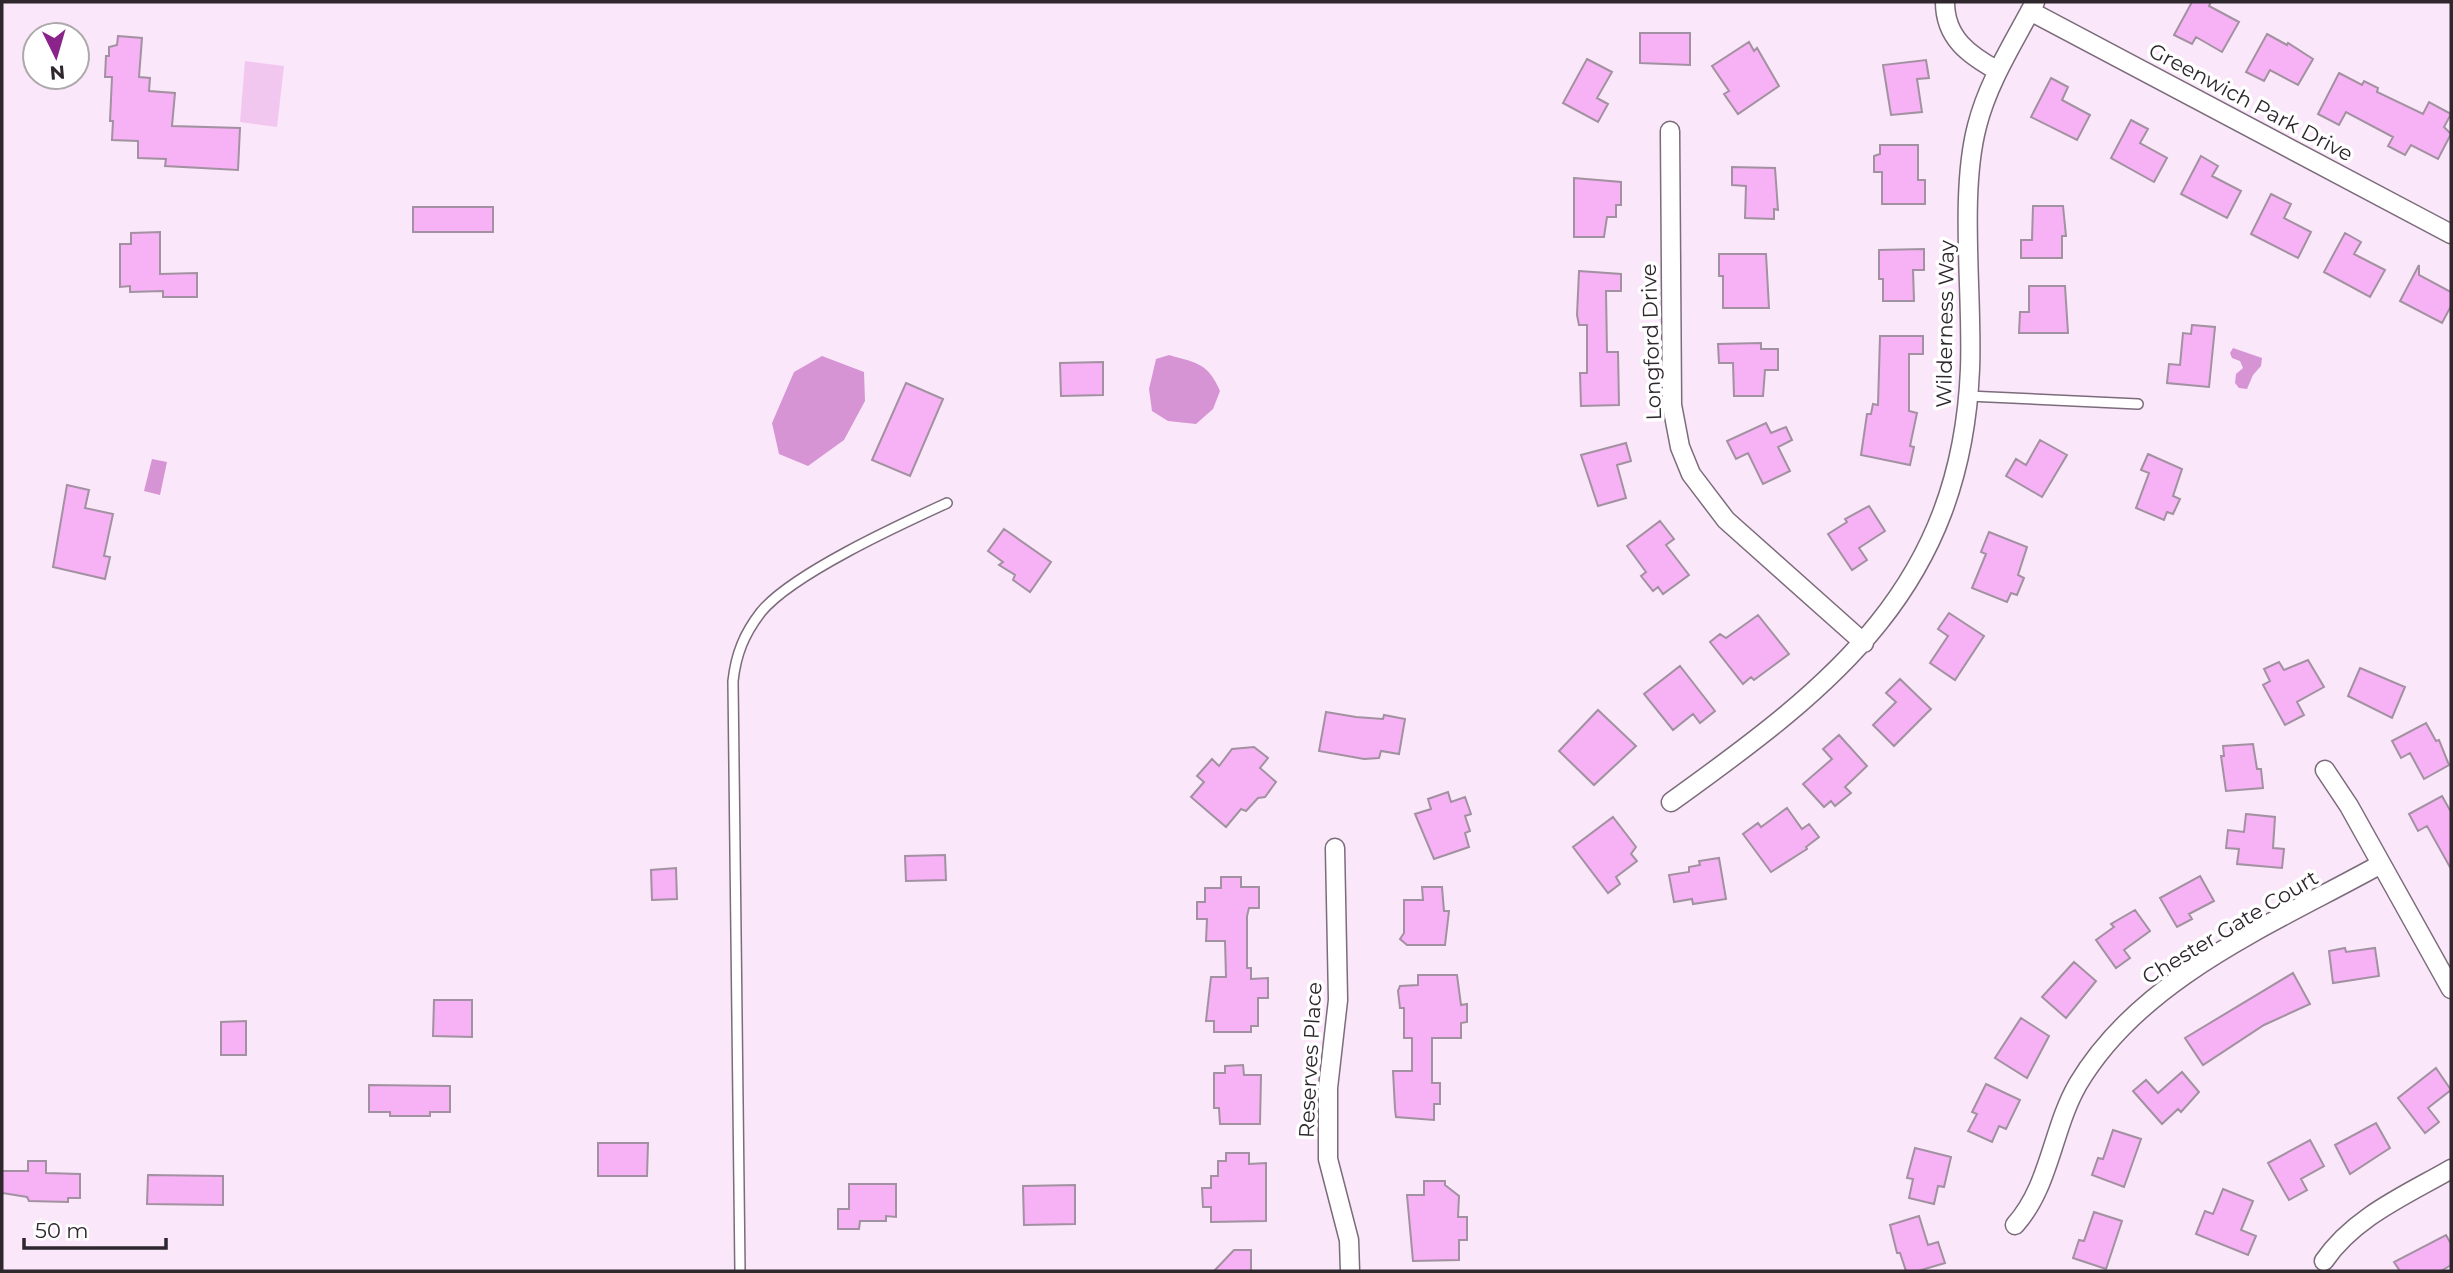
<svg xmlns="http://www.w3.org/2000/svg" width="2453" height="1273" font-family="Montserrat,sans-serif">
  <style>
    .green { fill: #f2c7ef }
    .water { fill: #d694d4 }
    .building { fill: #f6b2f4; stroke: #a291a1; stroke-width: 2 }
    .lines { fill: none; stroke-linecap: round; stroke-linejoin: round }
    .service-casing { stroke: #7c6c7b; stroke-width: 12 }
    .minor-casing { stroke: #7c6c7b; stroke-width: 21 }
    .service { stroke: #fff; stroke-width: 9 }
    .minor { stroke: #fff; stroke-width: 18 }
    .labels { text-anchor: middle; dominant-baseline: central; stroke-width: 7; stroke-linejoin: round; paint-order: stroke }
    .street-label { font-size: 21px; fill: #2e272d; stroke: #fff }
  </style>
  <rect width="100%" height="100%" fill="#fae7f9"/>
  <path class="green" d="M245,61L284,66L277,127L240,122Z"/>
  <path class="water" d="M2233,348L2262,358L2261,366L2253,375L2247,389L2239,388L2235,383L2236,374L2243,368L2240,361L2232,358L2230,353Z
    M1169,355C1197,363 1208,363 1220,391L1213,409L1196,424L1168,421L1152,411L1149,389L1156,359Z
    M822,356L864,372L865,401L844,440L808,466L779,454L772,423L794,372Z
    M152,459L167,462L160,495L144,491Z"/>
  <path class="building" d="M2192,2H2211L2209,6L2239,22L2222,52L2196,37L2192,44L2174,35Z
    M1640,33H1690V65L1640,63Z
    M2267,34L2287,45L2288,43L2313,59L2298,85L2270,70L2264,81L2246,72Z
    M118,36L142,38L139,77L150,78L149,91L175,93L172,126L240,128L238,170L165,166L166,159L138,158V141L112,140L113,121H110L112,77H105L106,56H109V47L117,45Z
    M1749,42L1754,51L1757,48L1779,86L1738,114L1724,94L1729,91L1712,66Z
    M1587,59L1612,72L1597,98L1608,104L1598,122L1563,103Z
    M1926,60L1929,78L1917,79L1922,112L1891,115L1883,65Z
    M2339,73L2362,85L2364,81L2378,88L2377,92L2423,114L2429,102L2451,114L2444,127L2451,134L2438,159L2411,145L2405,155L2388,146L2393,137L2346,112L2339,125L2318,114Z
    M2051,78L2068,87L2062,100L2090,115L2077,140L2031,117Z
    M2131,120L2148,129L2140,143L2167,158L2154,182L2111,158Z
    M1880,145H1918V180H1925V204H1882V172H1874V156L1880,154Z
    M2201,156L2218,166L2212,176L2241,191L2227,218L2181,194Z
    M1732,167L1775,168L1778,210L1774,209V219L1745,218L1746,186L1732,185Z
    M1574,178L1621,182V205H1616V217H1607L1604,237H1574Z
    M2271,194L2291,204L2284,218L2311,232L2298,258L2251,234Z
    M2033,206H2063L2066,236H2062V258H2021V240H2032Z
    M413,207H493V232H413Z
    M160,232V274L197,273V297H163V291L130,292V286L120,287V244H131V233Z
    M2345,233L2361,242L2354,254L2385,270L2370,297L2324,272Z
    M1924,249V270H1913L1914,301H1883V279H1879V250Z
    M1719,254H1766L1769,308H1723V276H1719Z
    M2419,265V275L2451,292V306L2442,323L2400,301Z
    M1579,271L1621,274V291H1606L1607,352H1618L1619,405L1581,406L1580,373H1587V325H1579L1577,315Z
    M2029,286H2065L2068,333H2019L2020,312H2029Z
    M2192,325L2215,327L2209,387L2167,383L2169,364L2180,365L2183,333L2191,334Z
    M1880,336H1923V354H1909V411L1917,413L1910,446L1914,447L1910,465L1861,455L1867,414H1871L1873,404L1878,405Z
    M1761,343V349H1778V370H1765L1763,396H1734L1733,363H1719L1718,344Z
    M1103,362V395L1061,396L1060,363Z
    M906,383L943,399L910,476L872,460Z
    M1766,423L1771,433L1786,427L1792,440L1778,447L1790,471L1763,484L1748,453L1736,459L1727,441Z
    M2040,440L2067,455L2042,497L2006,476L2016,459L2026,465Z
    M1626,443L1631,461L1617,465L1626,498L1598,506L1581,455Z
    M2148,454L2182,469L2173,496L2180,499L2173,514L2167,512L2164,520L2136,508L2149,473L2141,470Z
    M67,485L89,490L85,508L113,514L104,556L110,557L105,579L53,567Z
    M1869,506L1885,531L1859,548L1867,560L1852,570L1828,534L1847,522L1845,519Z
    M1660,521L1674,539L1666,545L1689,575L1663,594L1658,587L1653,591L1641,576L1646,572L1627,546Z
    M1004,529L1051,562L1030,592L1013,580L1015,575L999,565L1003,562L988,551Z
    M1989,532L2027,547L2018,575L2024,578L2017,595L2011,593L2007,602L1972,588L1986,554L1981,552Z
    M1949,613L1984,636L1955,680L1930,663L1948,636L1938,629Z
    M1758,615L1789,654L1754,680L1751,677L1743,684L1710,642L1720,634L1726,638Z
    M2308,660L2324,687L2297,702L2304,715L2285,725L2263,685L2270,681L2264,669L2279,662L2284,670Z
    M1680,666L1715,711L1700,723L1693,714L1673,730L1644,694Z
    M2360,668L2405,687L2392,718L2348,696Z
    M1900,679L1931,709L1894,746L1873,725L1896,702L1886,693Z
    M1598,710L1636,746L1594,785L1559,751Z
    M1326,712L1356,717L1383,719L1384,715L1405,719L1399,754L1381,751L1379,758L1364,759L1319,751Z
    M2426,723L2436,741L2439,740L2449,765L2424,779L2410,753L2401,758L2392,741Z
    M1839,735L1867,766L1845,787L1851,793L1835,806L1831,801L1824,807L1803,784L1832,759L1823,749Z
    M2253,744L2257,769H2261L2263,788L2226,791L2221,756H2224L2223,746Z
    M1254,747L1268,758L1260,768L1276,782L1265,797L1258,798L1246,811L1241,809L1226,827L1191,797L1204,782L1197,776L1212,759L1219,766L1232,749Z
    M1448,792L1451,802L1465,797L1471,814L1465,816L1470,831L1465,833L1469,847L1434,859L1415,814L1431,809L1428,799Z
    M2442,796L2451,812V869L2427,826L2418,831L2409,814Z
    M1787,808L1802,829L1809,824L1819,837L1806,847L1807,849L1771,872L1743,834L1758,823L1761,827Z
    M2246,814L2275,817L2273,848L2284,849L2282,868L2237,864L2239,849L2226,848L2228,830L2244,832Z
    M1613,817L1636,847L1631,854L1637,861L1616,877L1620,884L1608,893L1573,847Z
    M945,855L946,880L906,881L905,856Z
    M1719,858L1726,899L1693,904L1692,899L1674,902L1669,875L1689,872V867L1700,865L1699,861Z
    M676,868L677,899L652,900L651,870Z
    M2200,876L2214,901L2189,914L2192,919L2177,927L2160,898Z
    M1221,877H1241V887H1259V908H1249L1247,916V968H1251V979L1268,978V998H1258V1026H1251V1032H1214V1021H1206L1211,977H1226L1225,941H1206L1207,919H1197V902H1205V888H1221Z
    M1422,887H1442L1444,911H1449L1445,945H1407L1400,939L1404,933V900H1423Z
    M2135,910L2150,931L2124,950L2130,958L2116,968L2096,940L2114,927L2111,924Z
    M2345,948L2346,952L2375,948L2379,976L2333,983L2329,951Z
    M2074,962L2096,981L2066,1018L2042,997Z
    M2293,973L2310,1004L2264,1025L2203,1065L2185,1038Z
    M1418,975H1457L1461,1005L1467,1004V1022L1461,1023V1038H1432V1083H1440V1104H1434V1120L1396,1117L1395,1109L1393,1071H1412V1038H1404V1008H1400L1398,991L1400,986L1418,985Z
    M434,1000H472V1037L433,1036Z
    M2021,1018L2049,1036L2027,1078L1995,1058Z
    M246,1021V1055H221V1022Z
    M1243,1065L1244,1075H1261L1260,1124H1220L1219,1108H1214V1073H1225V1066Z
    M2436,1068L2451,1090L2428,1108L2439,1122L2425,1133L2398,1098Z
    M2182,1072L2199,1092L2181,1112L2178,1109L2162,1124L2133,1091L2146,1080L2158,1093Z
    M1986,1084L2020,1100L2006,1129L1999,1126L1992,1142L1968,1131L1977,1114L1972,1112Z
    M369,1085L450,1086V1112H430V1116H390V1112H369Z
    M2376,1123L2390,1148L2350,1174L2335,1145Z
    M2113,1130L2141,1139L2124,1187L2092,1175L2098,1158L2103,1159Z
    M2310,1140L2324,1166L2301,1179L2307,1190L2289,1200L2268,1163Z
    M598,1143H648L647,1176H598Z
    M1915,1148L1951,1157L1944,1187L1938,1186L1934,1204L1909,1198L1913,1179L1907,1178Z
    M1226,1153H1249V1164L1266,1163V1221L1211,1222V1207H1203L1202,1188H1211V1176H1218V1161H1226Z
    M28,1161H46V1173L80,1174V1198H68V1202L29,1201L27,1197L2,1193V1171H28Z
    M148,1175L223,1176V1205L147,1204Z
    M1424,1181H1445V1185L1459,1196L1458,1217H1467V1240H1459V1260L1413,1261L1407,1195H1424Z
    M849,1184H896V1217L886,1216V1221H860L859,1229H838V1209H849Z
    M1075,1185V1224L1024,1225L1023,1186Z
    M2223,1189L2253,1201L2241,1230L2256,1236L2248,1255L2196,1234L2205,1211L2213,1214Z
    M2094,1212L2122,1221L2106,1269L2073,1258L2079,1240L2084,1241Z
    M1919,1216L1928,1245L1938,1242L1945,1263L1918,1271H1906L1900,1253H1897L1890,1225Z
    M2446,1235L2451,1244V1265L2441,1271H2400L2394,1262Z
    M1234,1250H1251V1271H1214Z"/>
  <g class="lines">
    <defs>
      <path id="service" d="M1968,396L2138,404
        M740,1271L733,681C736,654 744,634 761,612C792,574 899,525 947,503"/>
      <path id="minor" d="M1945,2C1945,38 1969,55 1998,71
        M2030,11L2451,234
        M1670,131L1672,405L1680,447L1691,474L1726,520L1864,643
        M2325,770L2349,806L2451,989
        M1671,802C1834,685 1961,587 1970,369C1973,295 1959,195 1977,126C1988,82 2014,42 2035,2
        M1335,848L1338,1000L1328,1088V1159L1349,1240L1350,1271
        M2015,1225C2050,1186 2052,1129 2078,1084C2142,976 2275,923 2381,864
        M2324,1261C2354,1217 2406,1195 2451,1169"/>
    </defs>
    <use href="#service" class="service-casing"/>
    <use href="#minor" class="minor-casing"/>
    <use href="#service" class="service"/>
    <use href="#minor" class="minor"/>
  </g>
  <g class="labels">
    <g class="street-label">
      <text transform="translate(2251 102) rotate(28)">Greenwich Park Drive</text>
      <text transform="translate(1945 324) rotate(-89)">Wilderness Way</text>
      <text transform="translate(1651 342) rotate(-92)">Longford Drive</text>
      <text transform="translate(2230 927) rotate(-31)">Chester Gate Court</text>
      <text transform="translate(1310 1060) rotate(-87)">Reserves Place</text>
    </g>
  </g>
  <rect width="2453" height="1273" fill="none" stroke="#2e272d" stroke-width="7"/>
  <g transform="translate(56 56) rotate(175)"><circle r="33" fill="#ffffff" stroke="#aba9ab" stroke-width="2"/>
  <path d="M0-5L12 26L0 18L-12 26Z" fill="#8a248a"/>
  <text y="-10" font-size="19" font-weight="bold" text-anchor="middle" fill="#2e272d">N</text>
  </g>
  <path d="M24 1238v10h142v-10" fill="none" stroke="#2e272d" stroke-width="3.5"/>
  <text x="35" y="1238" font-size="21" fill="#2e272d" stroke="#ffffff" stroke-width="5" paint-order="stroke">50 m</text>
</svg>
